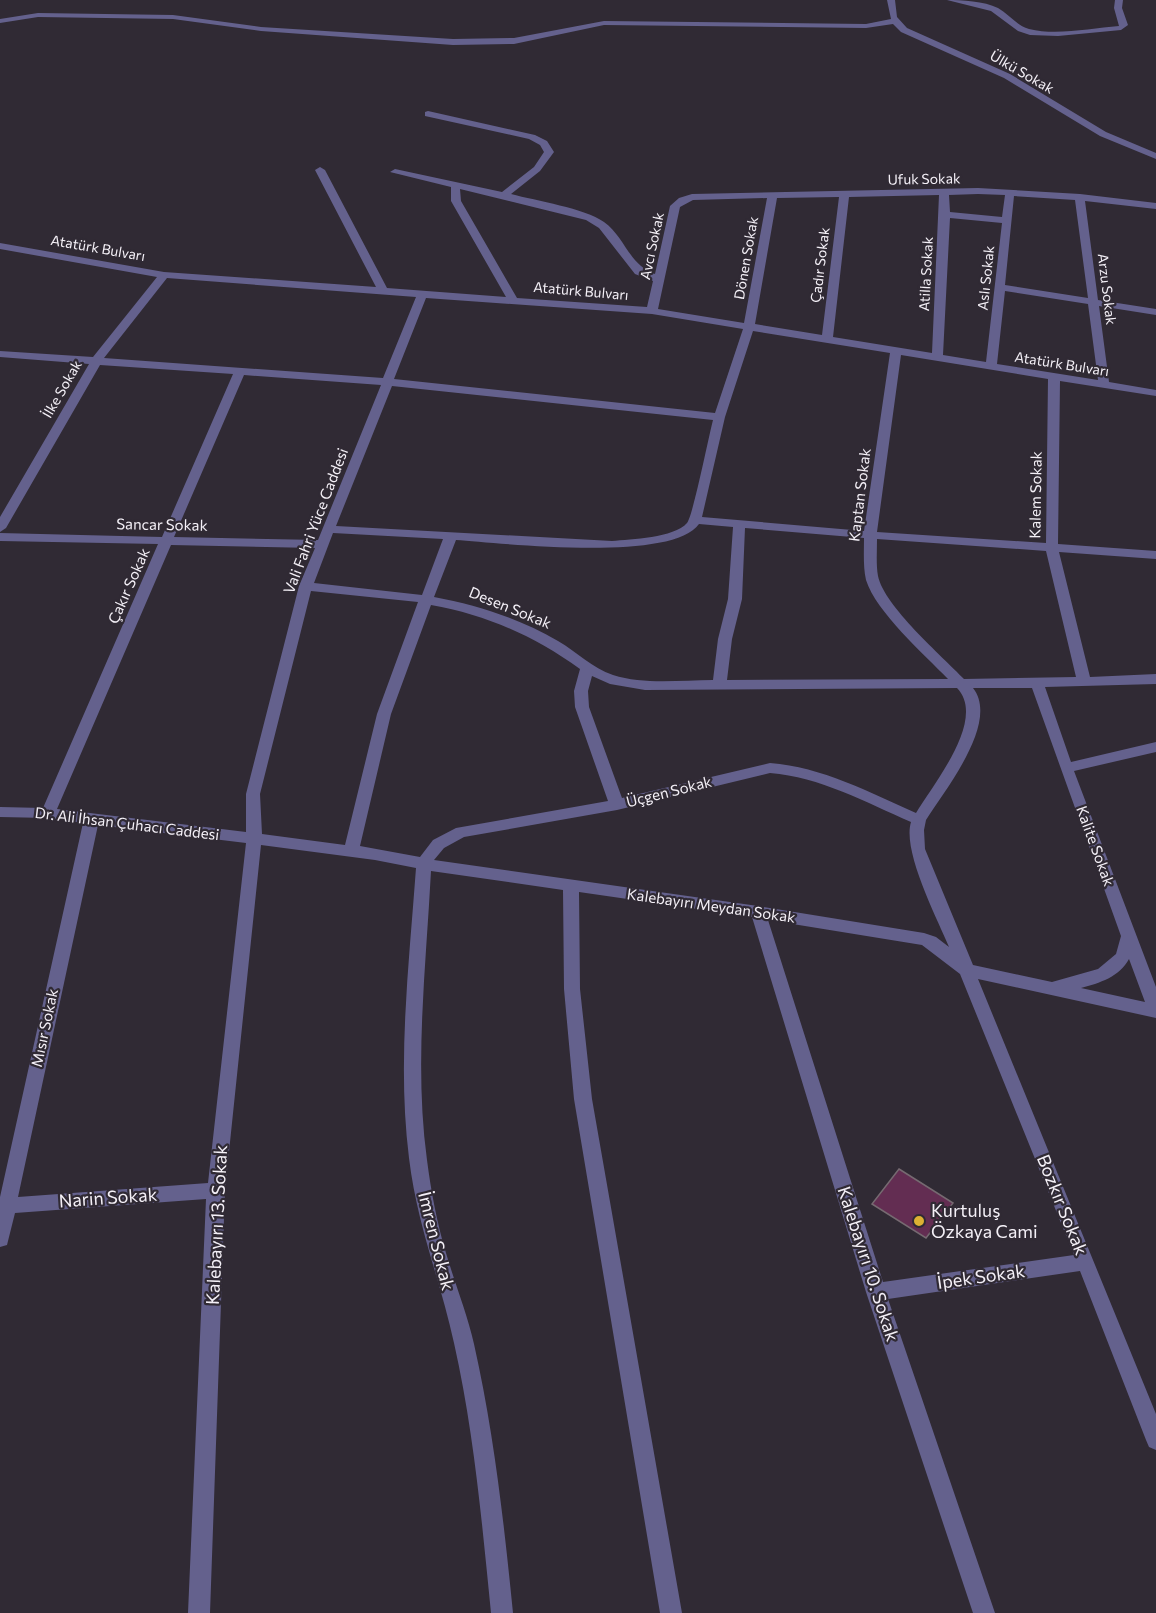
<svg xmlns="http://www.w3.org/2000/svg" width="1156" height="1613" font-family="Commissioner,sans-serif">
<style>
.building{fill:#632d52;stroke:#766a71;stroke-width:1.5}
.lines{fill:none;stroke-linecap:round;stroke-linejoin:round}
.minor{fill:#64618d;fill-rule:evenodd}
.poi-dot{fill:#ddb133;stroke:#302a34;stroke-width:2}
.labels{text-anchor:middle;stroke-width:4.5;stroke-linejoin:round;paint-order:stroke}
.far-street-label{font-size:14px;fill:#f4f0f7;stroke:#302a34}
.street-label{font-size:15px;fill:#f4f0f7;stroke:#302a34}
.near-street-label{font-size:18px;fill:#f4f0f7;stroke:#302a34}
.near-poi-label{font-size:18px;fill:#f4f0f7;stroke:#302a34;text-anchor:start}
</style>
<rect width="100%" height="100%" fill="#302a34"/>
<!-- building -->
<path class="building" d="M 899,1169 L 953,1203 L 926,1238 L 872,1204 Z"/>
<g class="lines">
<!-- minor -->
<g class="minor">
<path d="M 887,0 L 895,0 L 897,17 L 907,28 L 1010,74 L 1106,132 L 1156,153 L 1156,159 L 1100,136 L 1004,78 L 901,32 L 893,24 L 866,28 L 604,25 L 514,44 L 453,45 L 261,31 L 173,19 L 38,17 L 0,23 L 0,19 L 38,13 L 173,15 L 261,27 L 453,39 L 514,38 L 604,21 L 866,24 L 891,19 Z"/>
<path d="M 947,0 C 962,0 984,1 998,8 C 1009,14 1017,26 1029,29 C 1057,36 1091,28 1119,26 L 1114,8 L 1115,0 L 1123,0 L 1122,8 L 1128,25 L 1121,30 L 1058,36 L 1030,35 L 1018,31 L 991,11 Z"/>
<path d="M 428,111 L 535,135 L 547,141 L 554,152 L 540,171 L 511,194 C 537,201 584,208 604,222 C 625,237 629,265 655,274 L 670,206 L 679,198 L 692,194 L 978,188 L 1080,194 L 1156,203 L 1156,209 L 1085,201 L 1098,300 L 1156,309 L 1156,315 L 1099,306 L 1109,382 L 1156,390 L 1156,396 L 1060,381 L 1058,544 L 1156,551 L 1156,559 L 1059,552 L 1090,677 L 1156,674 L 1156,684 L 1045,687 L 1071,762 L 1156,742 L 1156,752 L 1074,771 L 1156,987 L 1156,1018 L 978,979 L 1156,1414 L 1156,1450 L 1149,1447 L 1146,1440 L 1080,1271 L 888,1299 L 995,1613 L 973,1613 L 866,1292 L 752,917 L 579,892 L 580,989 L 592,1099 L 682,1613 L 660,1613 L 574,1099 L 564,989 L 563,890 L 431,871 C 426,967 414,1064 427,1160 C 431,1191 437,1223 446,1253 C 455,1284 467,1313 474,1344 C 494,1433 504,1523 513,1613 L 491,1613 C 482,1523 474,1432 454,1343 C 440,1279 417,1225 409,1158 C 397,1062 409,965 416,868 L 375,860 L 261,845 L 225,1190 L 210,1613 L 188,1613 L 206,1199 L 15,1213 L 7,1245 L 0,1247 L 0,1197 L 83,823 L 48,818 L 0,817 L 0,807 L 43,808 L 158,544 L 0,541 L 0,533 L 162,537 L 233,374 L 100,365 L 6,528 L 0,532 L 0,517 L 89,364 L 0,357 L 0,351 L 93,357 L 157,277 L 0,249 L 0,243 L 164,272 L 376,287 L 315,170 L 320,167 L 325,170 L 387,288 L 506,297 L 451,201 L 451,187 L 390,172 L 395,169 L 502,192 L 534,167 L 544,152 L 540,145 L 529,139 L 425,116 L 425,112 ZM 460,189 L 586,220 L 599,228 L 635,274 L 653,281 L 647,307 L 517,298 L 461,201 ZM 978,194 L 1005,195 L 1002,217 L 950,212 L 949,195 ZM 939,195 L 932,353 L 833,337 L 849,197 ZM 1014,196 L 1075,200 L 1088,298 L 1005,285 ZM 839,197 L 822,335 L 755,324 L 777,198 ZM 767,198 L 744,323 L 658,309 L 680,207 L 693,200 ZM 950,218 L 1002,223 L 986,362 L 943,355 ZM 167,278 L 416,297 L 383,378 L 104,358 ZM 1005,291 L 1088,304 L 1098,380 L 997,364 ZM 426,298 L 652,314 L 743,329 L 715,413 L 394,379 ZM 753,331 L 890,353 L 864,531 L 702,517 L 725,417 ZM 901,355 L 1048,379 L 1046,543 L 877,532 ZM 244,375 L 381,385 L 318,540 L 174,537 ZM 392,386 L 713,420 C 709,435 693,516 687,523 C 674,538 631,539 612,541 L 336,526 ZM 699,524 L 733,527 L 728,599 L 718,639 L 713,680 C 681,680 644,685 613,675 C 592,668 577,652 558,641 C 520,619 478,605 434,597 L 456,540 C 502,543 672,563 699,524 ZM 745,528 L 864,538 C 864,551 863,567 866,580 C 876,612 924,654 948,679 L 727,680 L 732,639 L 742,599 ZM 333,533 L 443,539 L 422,595 L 314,583 ZM 877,539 L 1046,551 L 1076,677 L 964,679 C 942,656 884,606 878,576 C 876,565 877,551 877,539 ZM 171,545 L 315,548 L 299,586 L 246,794 L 246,832 L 57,809 ZM 311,591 L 418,602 L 377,714 L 345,845 L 262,834 L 260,794 ZM 431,605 C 487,615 534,636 580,669 L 574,691 L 575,707 L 608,801 L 456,828 L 433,840 L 420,857 L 360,846 L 391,714 ZM 592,676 L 610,684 L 645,690 L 957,688 C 987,719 934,783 916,813 C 869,792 822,767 770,763 L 622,798 L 589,707 L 588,691 ZM 973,688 L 1032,688 L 1121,936 L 1116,954 L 1098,969 L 1052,982 L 973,965 L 925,849 L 924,830 L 926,820 C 945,790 1000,722 973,688 ZM 770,773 C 820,777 865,802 911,822 C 902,851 937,918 949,947 L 936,937 L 924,933 L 758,906 L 434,860 L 444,848 L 464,837 L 617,810 ZM 98,825 L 246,843 L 208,1183 L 18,1197 ZM 768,920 L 922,945 L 960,974 L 1074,1255 L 883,1282 ZM 1129,959 L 1145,1002 L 1081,988 C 1100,983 1119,977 1129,959 Z"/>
</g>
</g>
<!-- markers -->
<circle class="poi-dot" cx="919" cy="1221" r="6"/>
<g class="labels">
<!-- far-street labels -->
<g class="far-street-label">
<text transform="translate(1022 72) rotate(30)" y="5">Ülkü Sokak</text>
<text transform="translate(924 179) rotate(-1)" y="5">Ufuk Sokak</text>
<text transform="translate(652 246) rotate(-78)" y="5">Avcı Sokak</text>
<text transform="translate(98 248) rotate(10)" y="5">Atatürk Bulvarı</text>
<text transform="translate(746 258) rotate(-80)" y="5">Dönen Sokak</text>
<text transform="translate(820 265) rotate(-83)" y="5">Çadır Sokak</text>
<text transform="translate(926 274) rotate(-87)" y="5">Atilla Sokak</text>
<text transform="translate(986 278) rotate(-84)" y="5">Aslı Sokak</text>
<text transform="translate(1107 289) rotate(83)" y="5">Arzu Sokak</text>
<text transform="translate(581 291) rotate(5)" y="5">Atatürk Bulvarı</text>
<text transform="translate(1062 364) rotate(9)" y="5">Atatürk Bulvarı</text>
<text transform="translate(62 389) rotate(-60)" y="5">İlke Sokak</text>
</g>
<!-- street labels -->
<g class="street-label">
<text transform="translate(860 495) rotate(-83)" y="5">Kaptan Sokak</text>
<text transform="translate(1036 495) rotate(-89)" y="5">Kalem Sokak</text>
<text transform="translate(316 521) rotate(-69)" y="5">Vali Fahri Yüce Caddesi</text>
<text transform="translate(162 525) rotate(1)" y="5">Sancar Sokak</text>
<text transform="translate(129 586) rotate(-66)" y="5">Çakır Sokak</text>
<text transform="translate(510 608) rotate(22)" y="5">Desen Sokak</text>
<text transform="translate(669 792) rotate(-14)" y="5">Üçgen Sokak</text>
<text transform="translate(127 824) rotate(7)" y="5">Dr. Ali İhsan Çuhacı Caddesi</text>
<text transform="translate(1095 846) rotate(70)" y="5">Kalite Sokak</text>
<text transform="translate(711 906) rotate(8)" y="5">Kalebayırı Meydan Sokak</text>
<text transform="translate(45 1028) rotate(-78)" y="5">Mısır Sokak</text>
</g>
<!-- near-street labels -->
<g class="near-street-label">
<text transform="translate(108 1198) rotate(-4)" y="6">Narin Sokak</text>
<text transform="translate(1062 1205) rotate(68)" y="6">Bozkır Sokak</text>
<text transform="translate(217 1225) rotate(-87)" y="6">Kalebayırı 13. Sokak</text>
<text transform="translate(436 1241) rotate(76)" y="6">İmren Sokak</text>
<text transform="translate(868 1264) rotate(72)" y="6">Kalebayırı 10. Sokak</text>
<text transform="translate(981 1277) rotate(-8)" y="6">İpek Sokak</text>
</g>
<!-- near-poi labels -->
<g class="near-poi-label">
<text x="931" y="1217">Kurtuluş<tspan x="931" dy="21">Özkaya Cami</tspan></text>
</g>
</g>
</svg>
